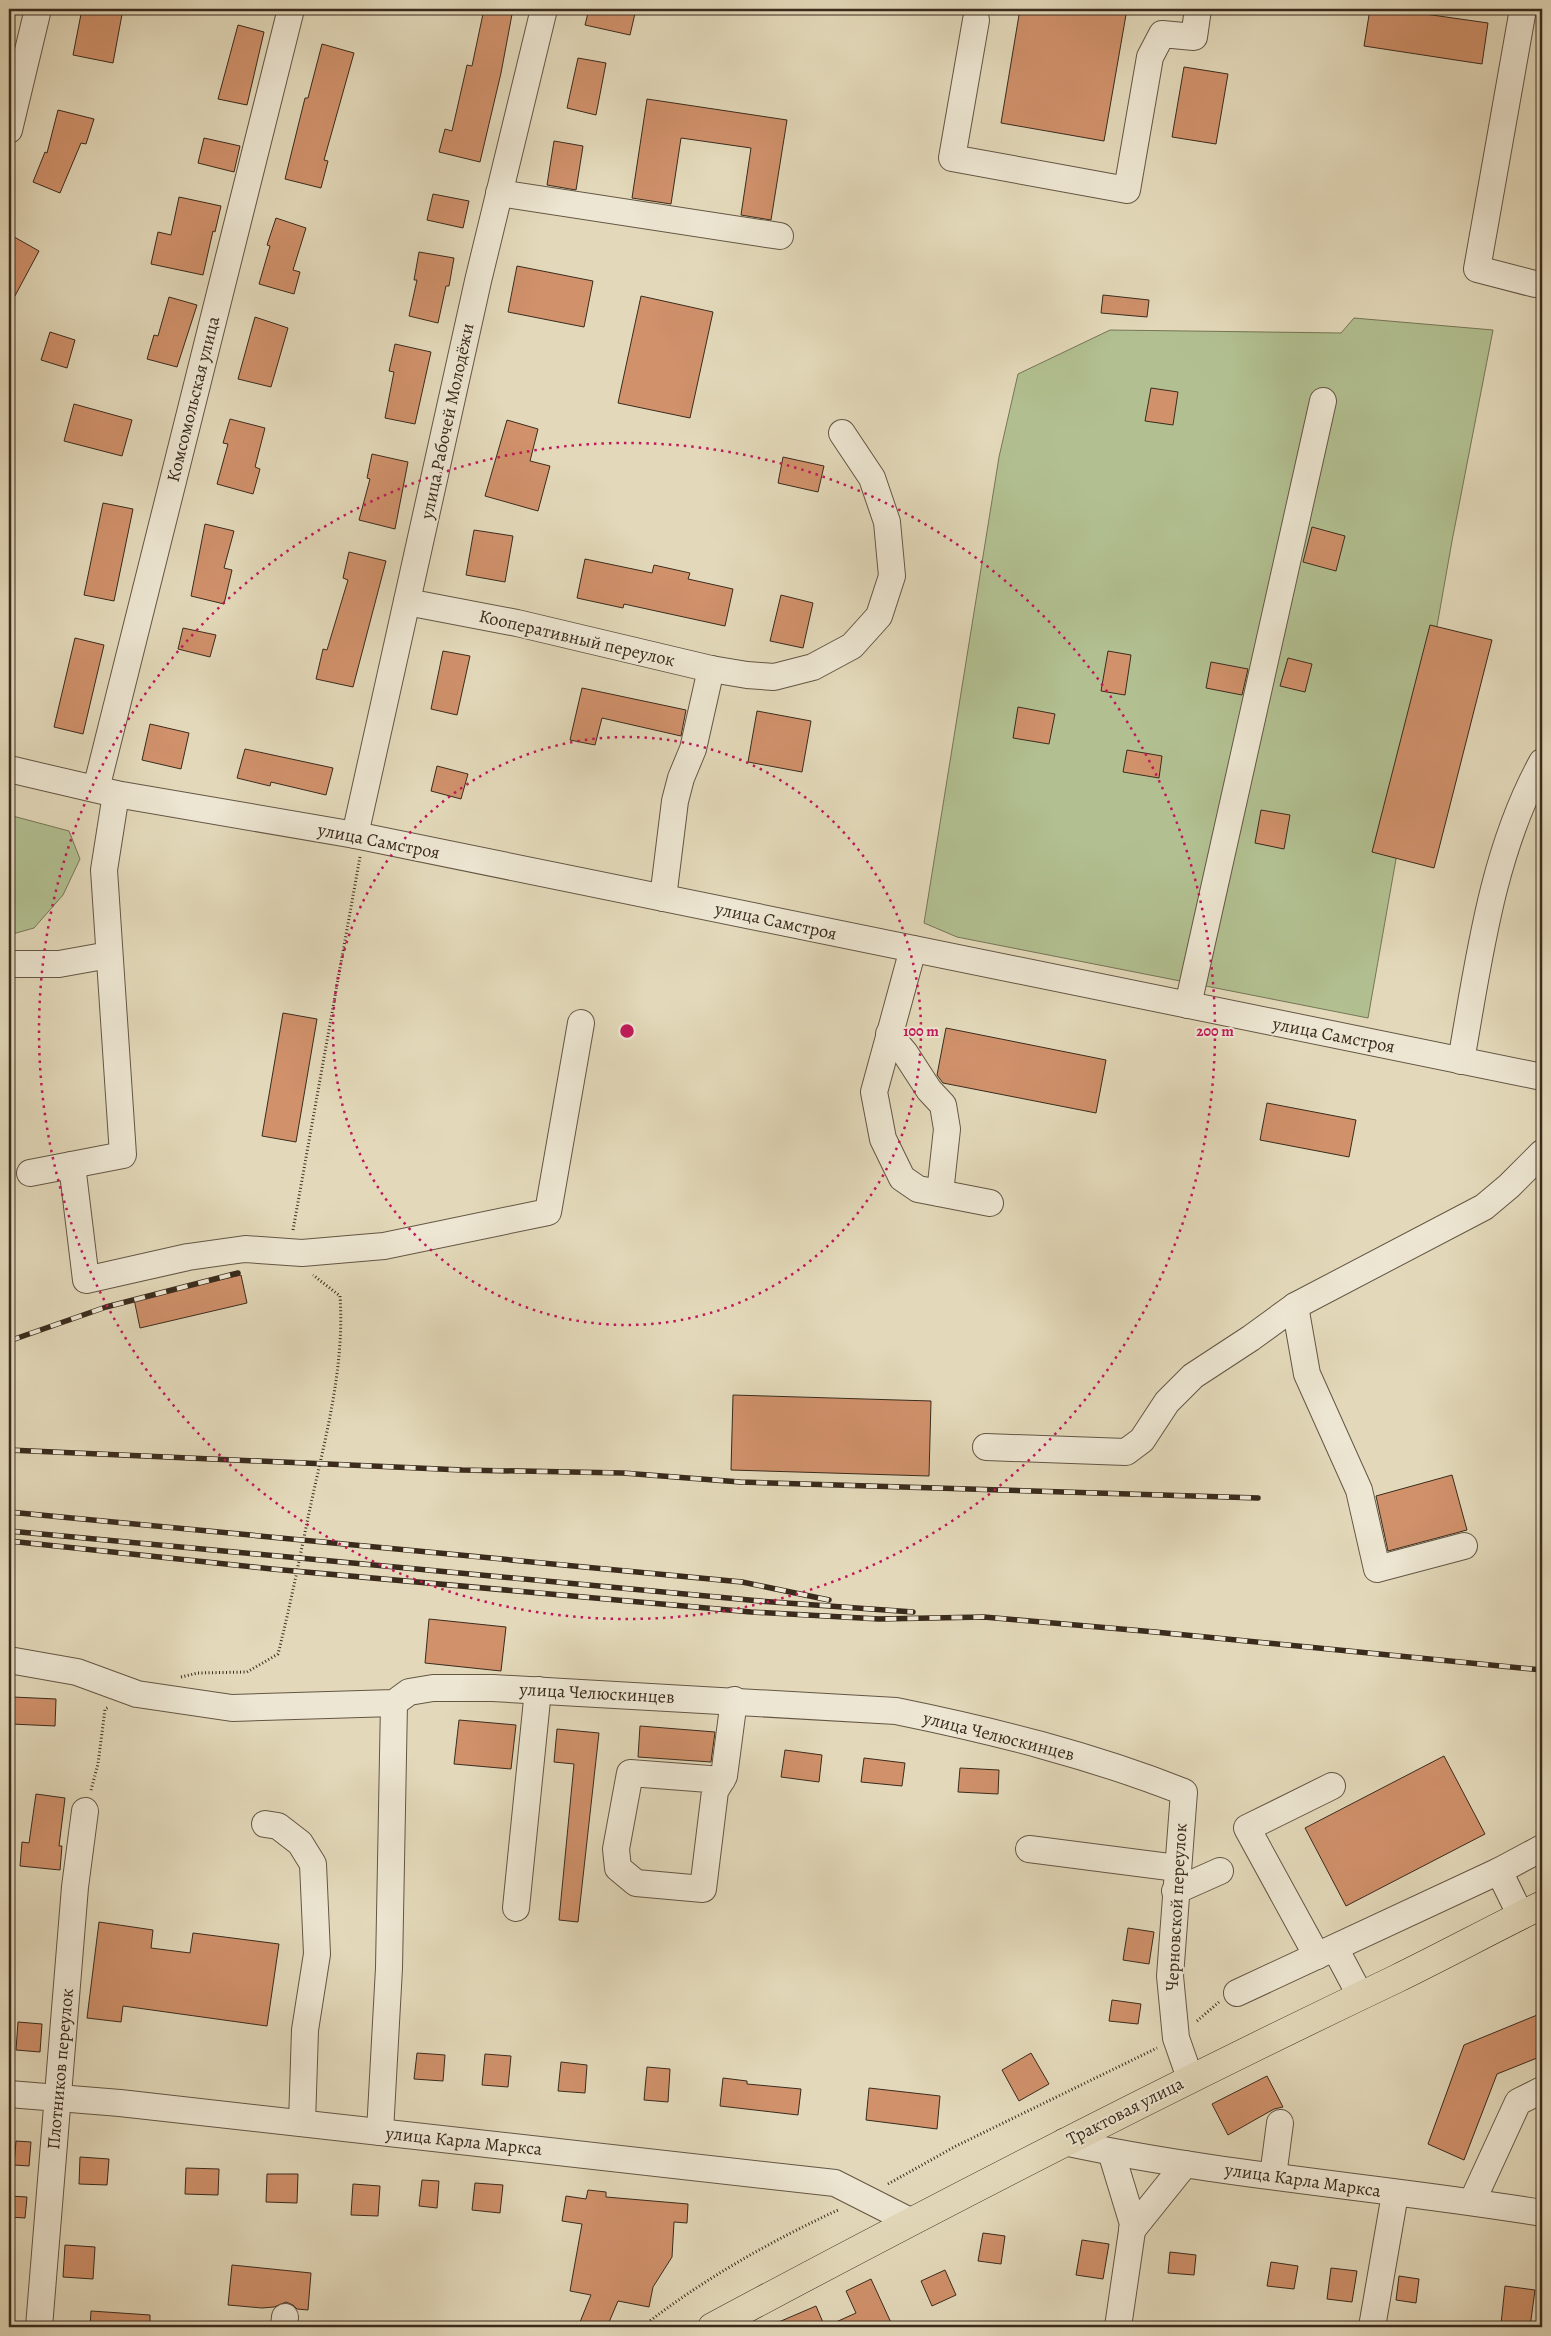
<svg xmlns="http://www.w3.org/2000/svg" width="1551" height="2336" font-family="Alegreya,serif">
<style>
.green{fill:#b2c091;stroke:#767657}
.building{fill:#d0916b;stroke:#3a2b1d}
.lines{fill:none;stroke-linecap:round;stroke-linejoin:round}
.minor-casing{stroke:#645644;stroke-width:28}
.major-casing{stroke:#3a2b1d;stroke-width:29}
.path{stroke:#3a2b1d;stroke-width:3;stroke-dasharray:1 2.5;stroke-linecap:butt}
.minor{stroke:#ede6d2;stroke-width:26}
.major{stroke:#e3d9ba;stroke-width:28}
.rail-casing{stroke:#3a2b1d;stroke-width:5.5}
.rail{stroke:#ede6d2;stroke-width:4;stroke-dasharray:11;stroke-linecap:butt}
.ring{fill:none;stroke:#c2185b;stroke-width:2.5;stroke-dasharray:2.5 5}
.labels{text-anchor:middle;stroke-width:4;stroke-linejoin:round;paint-order:stroke}
.street-label{font-size:18px;fill:#3a2b1d;stroke:#ede6d2}
.centre{fill:#c2185b;stroke:#ede6d2;stroke-width:2.5}
.ring-label{font-size:15px;text-anchor:middle;font-weight:bold;fill:#c2185b;stroke:#ede6d2;stroke-width:4;stroke-linejoin:round;paint-order:stroke}
</style>
<rect width="100%" height="100%" fill="#e3d9ba"/>
<filter id="stains"><feTurbulence type="fractalNoise" baseFrequency=".004" numOctaves="4"/><feColorMatrix values="0 0 0 0 .2 0 0 0 0 .09 0 0 0 0 .02 0 0 0 .5 -.17"/></filter>
<radialGradient id="worn" r=".72"><stop offset=".6" stop-color="#630" stop-opacity="0"/><stop offset="1" stop-color="#630" stop-opacity=".3"/></radialGradient>
<!-- green -->
<g class="green">
<path d="M 1354,318 L 1493,330 L 1452,541 L 1368,1018 L 957,937 L 924,923 L 999,457 L 1018,374 L 1110,330 L 1341,333 Z"/>
<path d="M 9,815 L 69,831 L 80,859 L 63,895 L 34,928 L 9,935 Z"/>
</g>
<!-- building -->
<g class="building">
<path d="M 82,9 L 123,9 L 113,63 L 73,55 Z"/>
<path d="M 484,9 L 513,9 L 501,73 L 480,162 L 439,152 L 445,129 L 452,131 L 467,65 L 472,66 Z"/>
<path d="M 589,9 L 636,9 L 630,35 L 585,25 Z"/>
<path d="M 1020,9 L 1127,9 L 1104,141 L 1001,123 Z"/>
<path d="M 1370,9 L 1390,9 L 1488,23 L 1482,64 L 1364,46 Z"/>
<path d="M 238,25 L 264,32 L 247,105 L 218,99 Z"/>
<path d="M 322,44 L 354,53 L 324,160 L 328,161 L 321,188 L 285,179 L 305,98 L 308,98 Z"/>
<path d="M 578,58 L 606,63 L 596,115 L 567,108 Z"/>
<path d="M 1184,67 L 1228,74 L 1216,144 L 1172,137 Z"/>
<path d="M 647,99 L 787,120 L 771,220 L 741,215 L 751,148 L 681,138 L 671,204 L 632,198 Z"/>
<path d="M 58,110 L 94,119 L 86,144 L 81,143 L 60,193 L 33,182 L 45,152 L 47,153 Z"/>
<path d="M 204,138 L 240,146 L 234,172 L 198,163 Z"/>
<path d="M 554,141 L 583,146 L 576,190 L 547,185 Z"/>
<path d="M 433,194 L 469,201 L 463,228 L 427,220 Z"/>
<path d="M 179,197 L 221,206 L 215,232 L 213,231 L 203,275 L 151,264 L 158,232 L 171,235 Z"/>
<path d="M 276,218 L 306,228 L 293,270 L 300,272 L 294,294 L 259,284 L 270,246 L 267,245 Z"/>
<path d="M 9,234 L 39,251 L 9,307 Z"/>
<path d="M 419,252 L 454,258 L 449,286 L 446,286 L 438,323 L 409,316 L 417,280 L 414,280 Z"/>
<path d="M 517,266 L 593,281 L 584,327 L 508,312 Z"/>
<path d="M 1103,295 L 1149,300 L 1147,317 L 1101,313 Z"/>
<path d="M 641,296 L 713,312 L 690,418 L 618,403 Z"/>
<path d="M 169,297 L 197,305 L 177,367 L 147,359 L 154,335 L 158,336 Z"/>
<path d="M 255,317 L 288,328 L 271,387 L 238,379 Z"/>
<path d="M 50,332 L 75,340 L 67,368 L 41,360 Z"/>
<path d="M 395,344 L 431,352 L 415,424 L 385,418 L 394,372 L 389,371 Z"/>
<path d="M 1151,388 L 1178,392 L 1173,425 L 1145,421 Z"/>
<path d="M 74,404 L 132,420 L 122,456 L 64,441 Z"/>
<path d="M 230,419 L 265,428 L 255,467 L 260,469 L 253,494 L 217,484 L 228,444 L 223,443 Z"/>
<path d="M 507,420 L 538,429 L 530,461 L 550,466 L 538,511 L 485,496 Z"/>
<path d="M 372,454 L 408,462 L 395,529 L 359,520 L 370,479 L 367,478 Z"/>
<path d="M 783,457 L 824,466 L 818,492 L 778,483 Z"/>
<path d="M 103,503 L 133,509 L 114,601 L 84,595 Z"/>
<path d="M 205,524 L 234,531 L 224,568 L 232,570 L 224,604 L 191,596 Z"/>
<path d="M 1312,527 L 1345,536 L 1336,571 L 1303,562 Z"/>
<path d="M 474,530 L 513,536 L 505,582 L 466,575 Z"/>
<path d="M 349,552 L 386,561 L 353,687 L 316,679 L 323,649 L 327,650 L 348,580 L 343,578 Z"/>
<path d="M 585,559 L 652,573 L 654,565 L 690,573 L 688,579 L 733,589 L 725,626 L 624,604 L 623,608 L 577,598 Z"/>
<path d="M 781,595 L 813,603 L 803,648 L 770,641 Z"/>
<path d="M 1430,625 L 1492,640 L 1434,868 L 1372,852 Z"/>
<path d="M 183,628 L 216,635 L 210,657 L 178,649 Z"/>
<path d="M 75,638 L 104,645 L 83,734 L 54,727 Z"/>
<path d="M 443,651 L 470,656 L 457,715 L 431,709 Z"/>
<path d="M 1108,651 L 1131,655 L 1125,695 L 1101,691 Z"/>
<path d="M 1288,658 L 1312,664 L 1305,692 L 1280,686 Z"/>
<path d="M 1211,662 L 1248,669 L 1242,695 L 1206,688 Z"/>
<path d="M 582,688 L 686,710 L 681,736 L 602,718 L 595,745 L 570,740 Z"/>
<path d="M 1018,707 L 1055,714 L 1049,744 L 1013,738 Z"/>
<path d="M 757,711 L 811,721 L 802,772 L 748,762 Z"/>
<path d="M 150,724 L 189,733 L 181,769 L 142,760 Z"/>
<path d="M 245,749 L 333,768 L 326,795 L 271,782 L 270,786 L 237,778 Z"/>
<path d="M 1127,750 L 1162,756 L 1159,778 L 1123,772 Z"/>
<path d="M 437,766 L 468,774 L 461,799 L 431,791 Z"/>
<path d="M 1261,810 L 1290,815 L 1284,849 L 1255,843 Z"/>
<path d="M 283,1013 L 317,1019 L 296,1142 L 262,1136 Z"/>
<path d="M 946,1028 L 1106,1060 L 1096,1113 L 943,1083 L 937,1075 Z"/>
<path d="M 1267,1103 L 1356,1120 L 1349,1157 L 1260,1140 Z"/>
<path d="M 241,1275 L 247,1303 L 140,1328 L 134,1299 Z"/>
<path d="M 733,1395 L 931,1401 L 929,1476 L 731,1470 Z"/>
<path d="M 1452,1475 L 1467,1530 L 1388,1551 L 1376,1496 Z"/>
<path d="M 429,1619 L 506,1627 L 501,1671 L 425,1663 Z"/>
<path d="M 13,1697 L 56,1699 L 55,1726 L 11,1724 Z"/>
<path d="M 459,1720 L 516,1725 L 511,1769 L 454,1764 Z"/>
<path d="M 640,1726 L 715,1732 L 711,1762 L 638,1757 Z"/>
<path d="M 557,1729 L 599,1733 L 578,1922 L 559,1920 L 574,1764 L 554,1762 Z"/>
<path d="M 785,1750 L 822,1755 L 819,1782 L 781,1777 Z"/>
<path d="M 1444,1756 L 1485,1834 L 1346,1906 L 1305,1828 Z"/>
<path d="M 864,1758 L 905,1763 L 902,1786 L 861,1782 Z"/>
<path d="M 960,1768 L 999,1770 L 998,1794 L 958,1792 Z"/>
<path d="M 36,1794 L 65,1798 L 59,1846 L 62,1846 L 60,1870 L 20,1866 L 22,1842 L 29,1843 Z"/>
<path d="M 99,1922 L 153,1930 L 151,1948 L 190,1953 L 193,1933 L 279,1944 L 267,2026 L 123,2006 L 121,2022 L 87,2018 Z"/>
<path d="M 1128,1928 L 1154,1932 L 1149,1964 L 1123,1960 Z"/>
<path d="M 1112,2000 L 1141,2004 L 1138,2024 L 1109,2021 Z"/>
<path d="M 1542,2013 L 1542,2056 L 1497,2074 L 1464,2160 L 1428,2144 L 1464,2045 Z"/>
<path d="M 18,2022 L 42,2024 L 40,2052 L 16,2050 Z"/>
<path d="M 417,2053 L 445,2055 L 443,2081 L 414,2079 Z"/>
<path d="M 1031,2053 L 1049,2084 L 1019,2101 L 1002,2070 Z"/>
<path d="M 485,2054 L 511,2056 L 508,2087 L 482,2085 Z"/>
<path d="M 561,2062 L 587,2065 L 585,2093 L 558,2091 Z"/>
<path d="M 647,2067 L 670,2069 L 668,2102 L 644,2100 Z"/>
<path d="M 1267,2076 L 1283,2107 L 1274,2109 L 1228,2135 L 1212,2104 Z"/>
<path d="M 723,2078 L 747,2081 L 747,2084 L 801,2089 L 798,2115 L 720,2106 Z"/>
<path d="M 869,2088 L 940,2096 L 937,2129 L 866,2120 Z"/>
<path d="M 16,2141 L 31,2142 L 29,2166 L 14,2165 Z"/>
<path d="M 80,2157 L 109,2159 L 107,2185 L 79,2184 Z"/>
<path d="M 186,2168 L 219,2169 L 218,2195 L 185,2194 Z"/>
<path d="M 267,2174 L 298,2174 L 297,2203 L 266,2202 Z"/>
<path d="M 422,2180 L 439,2181 L 437,2208 L 419,2206 Z"/>
<path d="M 475,2183 L 503,2185 L 500,2213 L 472,2210 Z"/>
<path d="M 353,2184 L 380,2186 L 378,2216 L 351,2215 Z"/>
<path d="M 588,2190 L 606,2192 L 606,2197 L 688,2204 L 687,2223 L 674,2222 L 672,2257 L 653,2287 L 649,2307 L 618,2301 L 607,2327 L 578,2327 L 591,2295 L 570,2291 L 582,2224 L 562,2221 L 566,2196 L 586,2199 Z"/>
<path d="M 9,2196 L 27,2197 L 25,2218 L 9,2217 Z"/>
<path d="M 983,2233 L 1005,2236 L 1001,2264 L 978,2261 Z"/>
<path d="M 1082,2240 L 1109,2244 L 1103,2279 L 1076,2275 Z"/>
<path d="M 65,2245 L 95,2247 L 93,2279 L 63,2277 Z"/>
<path d="M 1170,2252 L 1196,2255 L 1194,2275 L 1168,2273 Z"/>
<path d="M 1271,2262 L 1298,2266 L 1294,2289 L 1267,2286 Z"/>
<path d="M 232,2265 L 311,2273 L 308,2310 L 297,2309 L 293,2305 L 286,2302 L 274,2307 L 262,2308 L 228,2305 Z"/>
<path d="M 1331,2268 L 1357,2271 L 1352,2302 L 1327,2299 Z"/>
<path d="M 945,2270 L 956,2295 L 932,2306 L 921,2281 Z"/>
<path d="M 1399,2276 L 1419,2279 L 1416,2303 L 1396,2300 Z"/>
<path d="M 871,2279 L 893,2327 L 825,2327 L 856,2313 L 846,2291 Z"/>
<path d="M 1505,2286 L 1535,2290 L 1530,2327 L 1501,2324 Z"/>
<path d="M 816,2306 L 825,2327 L 767,2327 Z"/>
<path d="M 91,2311 L 150,2315 L 150,2327 L 90,2327 Z"/>
</g>
<g class="lines">
<!-- minor casing -->
<g class="minor-casing">
<g id="minor">
<path d="M 1523,9 L 1477,269 L 1535,284"/>
<path d="M 976,20 L 952,158 L 1127,190 L 1150,57 L 1162,34 L 1194,37 L 1198,9"/>
<path d="M 9,130 L 38,9"/>
<path d="M 499,193 L 780,236"/>
<path d="M 407,602 L 517,623 L 711,669 L 747,675 L 774,677 L 813,667 L 852,646 L 879,616 L 892,576 L 887,522 L 872,478 L 842,433"/>
<path d="M 9,769 L 116,794 L 355,835 L 1542,1077"/>
<path d="M 96,789 L 291,9"/>
<path d="M 355,835 L 478,281 L 544,9"/>
<path d="M 663,898 L 675,801 L 681,778 L 693,749 L 711,669"/>
<path d="M 913,949 L 874,1092 L 883,1139 L 902,1178 L 918,1189 L 990,1203"/>
<path d="M 9,964 L 59,964 L 109,955"/>
<path d="M 1188,1005 L 1323,401"/>
<path d="M 889,1034 L 905,1053 L 929,1090 L 943,1105 L 947,1129 L 940,1193"/>
<path d="M 1461,1061 C 1479,959 1492,853 1542,762"/>
<path d="M 72,1165 L 86,1280 L 188,1257 L 245,1249 L 302,1253 L 384,1246 L 548,1212 L 581,1023"/>
<path d="M 30,1173 L 123,1155 L 104,870 L 116,794"/>
<path d="M 1295,1306 L 1307,1374 L 1359,1490 L 1377,1569 L 1464,1546"/>
<path d="M 986,1447 L 1126,1452 L 1142,1440 L 1167,1402 L 1193,1376 L 1251,1338 L 1295,1306 L 1484,1207 L 1509,1186 L 1542,1153"/>
<path d="M 9,1660 L 77,1672 L 137,1694 L 232,1708 L 394,1703 L 409,1692 L 433,1688 L 493,1688 L 896,1711 C 994,1731 1090,1755 1184,1792 L 1170,1976 L 1176,2038 L 1190,2078"/>
<path d="M 722,1780 L 630,1773 L 616,1849 L 618,1868 L 636,1883 L 703,1889 L 715,1791 L 724,1776 L 734,1700"/>
<path d="M 265,1824 L 278,1826 L 300,1843 L 313,1864 L 317,1954 L 305,2030 L 302,2123"/>
<path d="M 1029,1849 L 1177,1868"/>
<path d="M 1499,1871 L 1521,1916"/>
<path d="M 1175,1891 L 1220,1871"/>
<path d="M 516,1908 L 538,1690"/>
<path d="M 1335,1948 L 1360,1995"/>
<path d="M 1317,1956 L 1247,1828 L 1332,1786"/>
<path d="M 1237,1993 L 1499,1871 L 1542,1848"/>
<path d="M 9,2094 L 120,2103 L 835,2183 L 910,2221"/>
<path d="M 380,2132 L 389,1968 L 394,1703"/>
<path d="M 1064,2142 C 1222,2176 1383,2187 1542,2213"/>
<path d="M 1111,2152 L 1133,2224 L 1118,2327"/>
<path d="M 1273,2176 L 1280,2123"/>
<path d="M 1472,2202 L 1518,2102 L 1542,2090"/>
<path d="M 1132,2230 L 1185,2164"/>
<path d="M 39,2327 L 75,1887 L 85,1811"/>
<path d="M 284,2327 L 285,2317"/>
<path d="M 1372,2327 L 1395,2194"/>
</g>
</g>
<!-- major casing -->
<g class="major-casing">
<path id="major" d="M 712,2327 C 938,2206 1165,2089 1396,1979 C 1445,1955 1493,1929 1542,1905"/>
</g>
<!-- path -->
<g class="path">
<path d="M 293,1230 L 360,857"/>
<path d="M 181,1677 L 198,1673 L 247,1672 L 278,1654 C 290,1607 299,1561 309,1513 C 324,1442 345,1370 340,1296 L 313,1275"/>
<path d="M 91,1790 L 98,1764 L 105,1709 L 109,1707"/>
<path d="M 1197,2021 L 1219,2002"/>
<path d="M 888,2184 L 956,2146 L 1157,2048"/>
<path d="M 642,2327 C 702,2280 769,2242 838,2210"/>
</g>
<!-- minor -->
<use href="#minor" class="minor"/>
<!-- major -->
<use href="#major" class="major"/>
<!-- rail casing -->
<g class="rail-casing">
<g id="rail">
<path d="M 9,1341 L 106,1307 L 238,1273"/>
<path d="M 9,1450 L 462,1470 L 623,1473 L 740,1482 L 1258,1498"/>
<path d="M 9,1512 L 742,1582 L 829,1600"/>
<path d="M 9,1531 L 760,1601 L 913,1612"/>
<path d="M 9,1541 L 272,1569 L 751,1612 L 879,1619 L 984,1617 L 1155,1632 L 1542,1670"/>
</g>
</g>
<!-- rail -->
<use href="#rail" class="rail"/>
</g>
<!-- distance rings -->
<g class="ring">
<circle cx="627" cy="1031" r="294"/>
<circle cx="627" cy="1031" r="588"/>
</g>
<g class="labels">
<!-- street labels -->
<g class="street-label">
<text transform="translate(193 399) rotate(-76)" y="6">Комсомольская улица</text>
<text transform="translate(447 421) rotate(-78)" y="6">улица Рабочей Молодёжи</text>
<text transform="translate(577 638) rotate(13)" y="6">Кооперативный переулок</text>
<text transform="translate(379 841) rotate(11)" y="6">улица Самстроя</text>
<text transform="translate(776 921) rotate(12)" y="6">улица Самстроя</text>
<text transform="translate(1334 1035) rotate(11)" y="6">улица Самстроя</text>
<text transform="translate(597 1693) rotate(3)" y="6">улица Челюскинцев</text>
<text transform="translate(999 1736) rotate(14)" y="6">улица Челюскинцев</text>
<text transform="translate(1176 1907) rotate(-87)" y="6">Черновской переулок</text>
<text transform="translate(60 2069) rotate(-85)" y="6">Плотников переулок</text>
<text transform="translate(1125 2111) rotate(-27)" y="6">Трактовая улица</text>
<text transform="translate(464 2141) rotate(6)" y="6">улица Карла Маркса</text>
<text transform="translate(1303 2180) rotate(8)" y="6">улица Карла Маркса</text>
</g>
</g>
<circle cx="627" cy="1031" r="8" class="centre"/>
<g class="ring-label">
<text x="921" y="1036">100 m</text>
<text x="1215" y="1036">200 m</text>
</g>
<!-- margin -->
<rect width="1551" height="2336" fill="none" stroke="#e3d9ba" stroke-width="30"/>
<rect x="10" y="10" width="1531" height="2316" fill="none" stroke="#3a2b1d" stroke-width="2.5"/>
<rect x="15" y="15" width="1521" height="2306" fill="none" stroke="#3a2b1d"/>
<rect width="100%" height="100%" filter="url(#stains)"/>
<rect width="100%" height="100%" fill="url(#worn)"/>
</svg>
